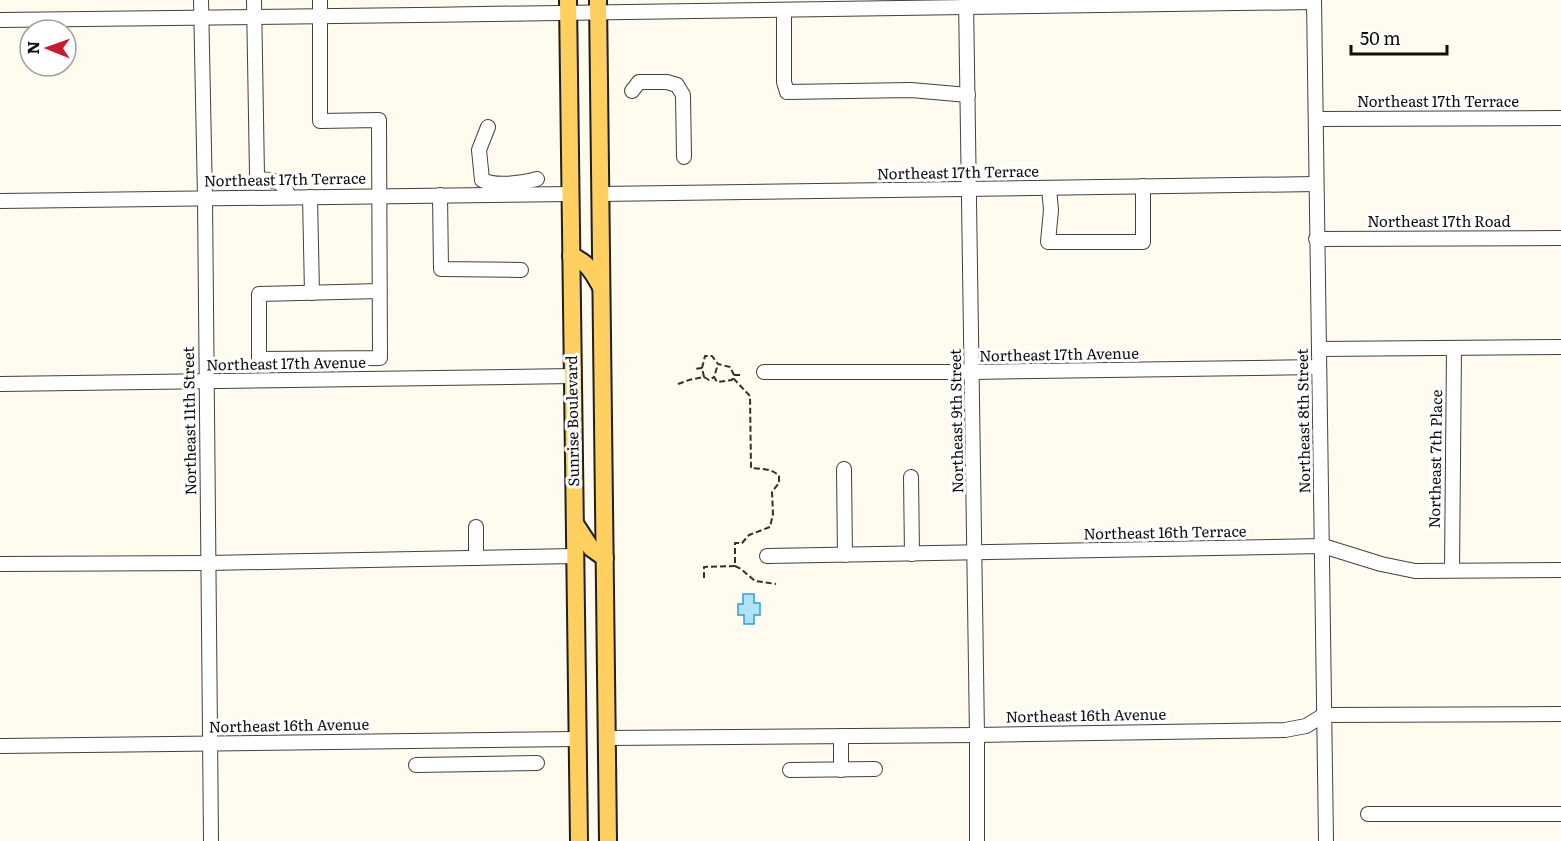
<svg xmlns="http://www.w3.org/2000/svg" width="1561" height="841" font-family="Literata,serif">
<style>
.water{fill:#b0e2fa;stroke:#329dd6;stroke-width:1.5}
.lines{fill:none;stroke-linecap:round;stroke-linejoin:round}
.minor-casing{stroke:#414141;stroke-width:16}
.major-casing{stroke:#1f1f1f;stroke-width:20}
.path{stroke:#303030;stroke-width:2;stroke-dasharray:6 3;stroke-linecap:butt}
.minor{stroke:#fff;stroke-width:14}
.major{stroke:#ffd05f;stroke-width:16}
.labels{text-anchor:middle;stroke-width:6;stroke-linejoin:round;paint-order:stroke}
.street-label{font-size:15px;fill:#0e0e0e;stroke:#fff}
</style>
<rect width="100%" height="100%" fill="#fffbef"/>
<!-- water -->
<path class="water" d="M 743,594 L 754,594 L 754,603 L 760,603 L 760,615 L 754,615 L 754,624 L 744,624 L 744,615 L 738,615 L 738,604 L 743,604 Z"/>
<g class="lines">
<!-- minor casing -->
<g class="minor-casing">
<g id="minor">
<path d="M 201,0 L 205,198 L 211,841"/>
<path d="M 254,0 L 257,175 L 260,179 C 275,180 284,181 289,197"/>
<path d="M 320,0 L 320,121 L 379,120 L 380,358 L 259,359 L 259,294 L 380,291"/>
<path d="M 966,0 L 977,735 L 977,841"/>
<path d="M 1314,0 L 1326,841"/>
<path d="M 784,10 L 784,82 L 787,92 L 911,90 L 968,95"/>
<path d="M 0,20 C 438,14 876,11 1314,2"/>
<path d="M 632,91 L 639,82 L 667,82 L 677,85 L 683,95 L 684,157"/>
<path d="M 1316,119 L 1561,118"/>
<path d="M 488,127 L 479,150 L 482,180 C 496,187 521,183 537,179"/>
<path d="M 1049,188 L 1051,210 L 1048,242 L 1143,242 L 1143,186"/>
<path d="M 600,194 L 1316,184"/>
<path d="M 440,195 L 441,269 L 521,270"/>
<path d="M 310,197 L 312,293"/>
<path d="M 0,201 L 570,194"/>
<path d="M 1316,239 L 1561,238"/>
<path d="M 1319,349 L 1561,347"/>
<path d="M 764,372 L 972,372 L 1319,367"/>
<path d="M 0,384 L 573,376"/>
<path d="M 844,469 L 845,555"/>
<path d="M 911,477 L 912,554"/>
<path d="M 476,527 L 476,558"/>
<path d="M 767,556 L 1323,546 L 1381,564 L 1415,571 L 1561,570"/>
<path d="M 0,564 L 208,563 L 576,556"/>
<path d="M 1452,570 L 1454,349"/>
<path d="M 841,736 L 841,770"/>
<path d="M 607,738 L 977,735 L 1285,730 L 1306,726 L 1324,715 L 1561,714"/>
<path d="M 0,746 L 578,739"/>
<path d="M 416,765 L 537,763"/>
<path d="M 790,770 L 875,769"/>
<path d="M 1368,814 L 1561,814"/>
</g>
</g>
<!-- major casing -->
<g class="major-casing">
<g id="major">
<path d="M 568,0 L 579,841"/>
<path d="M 598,0 L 608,841"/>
<path d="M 571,256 C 587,261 593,273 601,287"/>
<path d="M 576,525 L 591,548 L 605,558"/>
</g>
</g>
<!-- path -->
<g class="path">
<path d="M 702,368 L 705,356 L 712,356 L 718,364 L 730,367 L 734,375 L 732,380 L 717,382 L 714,377 L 718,364"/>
<path d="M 734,375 L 742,375"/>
<path d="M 704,377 L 709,380 L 714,377"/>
<path d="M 678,384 L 689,380 L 704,377 L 702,368 L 695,369"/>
<path d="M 735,566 L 741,569 L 755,581 L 776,584"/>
<path d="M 704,578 L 704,567 L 735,566 L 735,543 L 742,543 L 749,535 L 770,527 L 773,514 L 772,492 L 779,483 L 779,476 C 772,468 761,469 751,468 L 750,396 L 733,378"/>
</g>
<!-- minor -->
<use href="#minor" class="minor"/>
<!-- major -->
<use href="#major" class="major"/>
</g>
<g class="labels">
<!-- street labels -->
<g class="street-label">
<text x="1438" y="107">Northeast 17th Terrace</text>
<text transform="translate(958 173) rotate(-1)" y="5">Northeast 17th Terrace</text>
<text transform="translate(285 180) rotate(-1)" y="5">Northeast 17th Terrace</text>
<text x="1439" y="227">Northeast 17th Road</text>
<text transform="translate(1059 355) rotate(-1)" y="5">Northeast 17th Avenue</text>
<text transform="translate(286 364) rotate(-1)" y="5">Northeast 17th Avenue</text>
<text transform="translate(190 421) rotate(-91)" y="5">Northeast 11th Street</text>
<text transform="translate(573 421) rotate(-91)" y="5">Sunrise Boulevard</text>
<text transform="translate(957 421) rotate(-91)" y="5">Northeast 9th Street</text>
<text transform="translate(1304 421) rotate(-91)" y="5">Northeast 8th Street</text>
<text transform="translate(1436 459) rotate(-89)" y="5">Northeast 7th Place</text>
<text transform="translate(1165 533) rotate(-1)" y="5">Northeast 16th Terrace</text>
<text transform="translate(1086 716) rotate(-1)" y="5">Northeast 16th Avenue</text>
<text transform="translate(289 726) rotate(-1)" y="5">Northeast 16th Avenue</text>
</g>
</g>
<!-- north arrow -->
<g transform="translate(48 48) rotate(271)"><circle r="28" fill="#ffffff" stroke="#9f9f9f" stroke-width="1.5"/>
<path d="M0-4.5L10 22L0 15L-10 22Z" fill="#c71c2d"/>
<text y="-9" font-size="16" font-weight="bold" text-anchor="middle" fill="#0e0e0e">N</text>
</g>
<!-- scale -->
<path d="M1351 45v9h96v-9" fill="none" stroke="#0e0e0e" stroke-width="3"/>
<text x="1360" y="45" font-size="18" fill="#0e0e0e" stroke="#ffffff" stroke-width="4.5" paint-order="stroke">50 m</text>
</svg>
